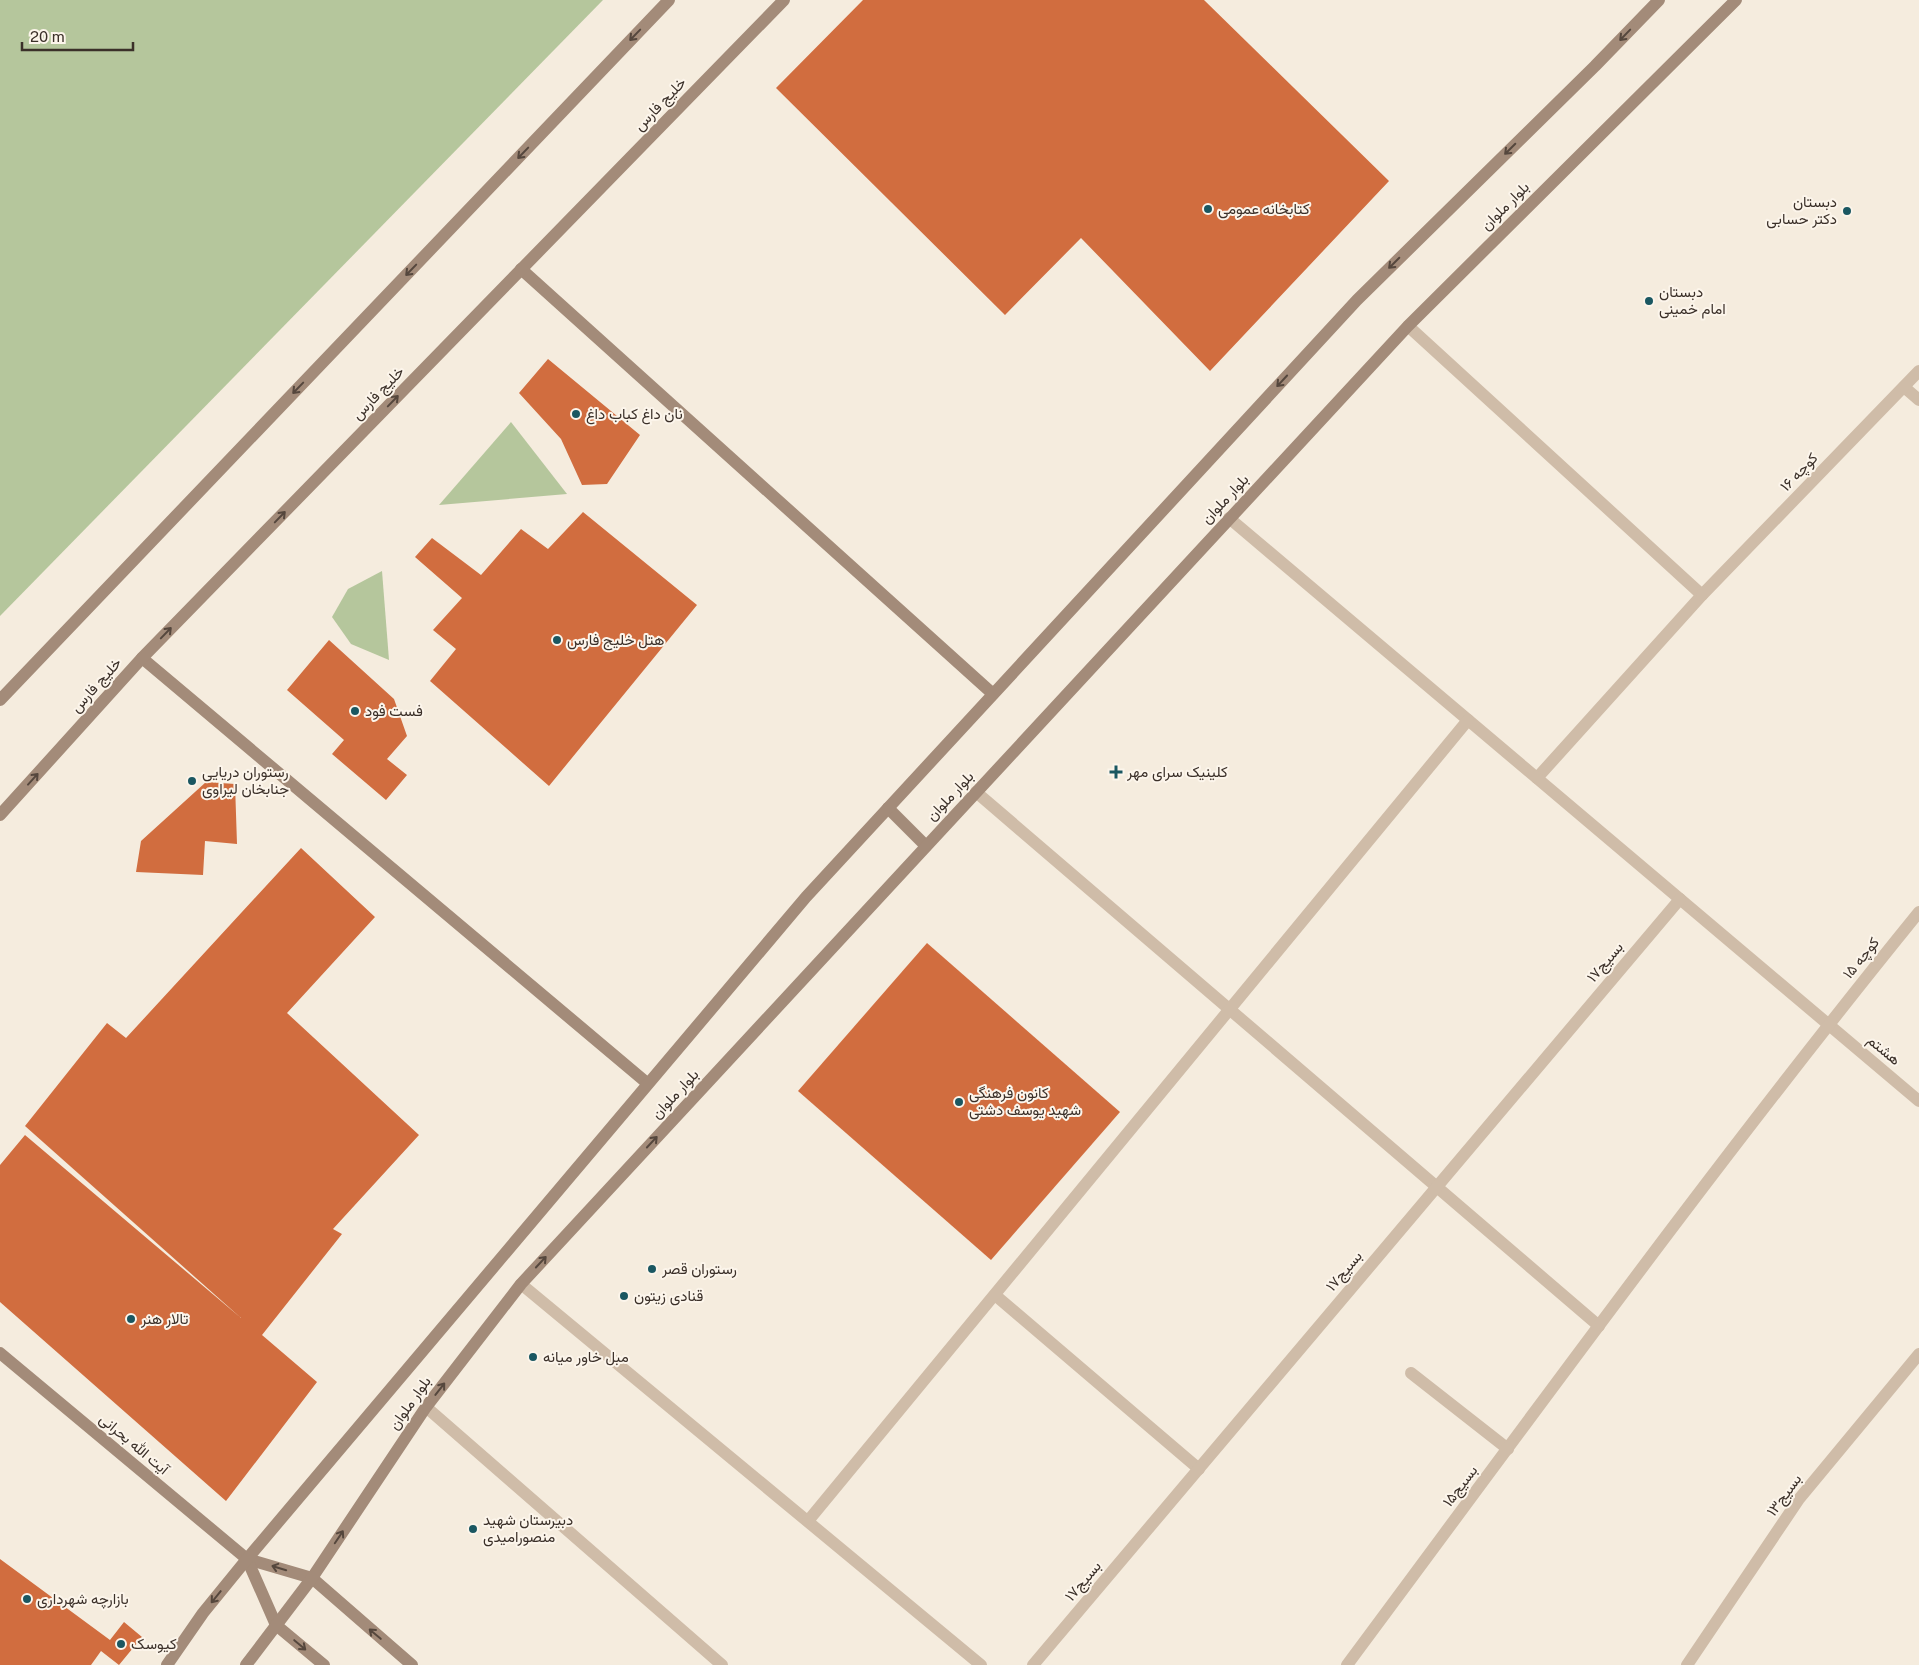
<svg xmlns="http://www.w3.org/2000/svg" width="1919" height="1665" font-family="'Public Sans',Vazirmatn,sans-serif">
<style>
.green{fill:#b5c69c}
.building{fill:#d16d3f}
.lines{fill:none;stroke-linecap:round;stroke-linejoin:round}
.street{stroke:#cfbca8;stroke-width:12}
.secondary{stroke:#a38b79;stroke-width:12}
.oneway{stroke:#55473d}
.poi-dot{fill:#1a5761;stroke:#fcf5eb;stroke-width:2}
.labels{text-anchor:middle;stroke-width:4;stroke-linejoin:round;paint-order:stroke}
.street-label{font-size:15px;fill:#3b3029;stroke:#fcf5eb}
.poi-label{font-size:15px;fill:#3b3029;stroke:#fcf5eb;text-anchor:start}
</style>
<rect width="100%" height="100%" fill="#f5ecde"/>
<!-- green -->
<g class="green">
<path d="M 0,0 L 603,0 L 0,616 Z"/>
<path d="M 511,422 L 567,494 L 439,505 Z"/>
<path d="M 382,571 L 389,660 L 351,644 L 332,617 L 348,589 Z"/>
</g>
<!-- building -->
<g class="building">
<path d="M 863,0 L 1204,0 L 1389,181 L 1210,371 L 1081,238 L 1005,315 L 776,88 Z"/>
<path d="M 548,359 L 640,435 L 607,484 L 582,485 L 561,439 L 519,393 Z"/>
<path d="M 583,512 L 697,605 L 549,786 L 430,681 L 456,649 L 433,630 L 462,598 L 415,557 L 432,538 L 481,575 L 521,529 L 548,549 Z"/>
<path d="M 329,640 L 394,699 L 407,736 L 387,759 L 407,775 L 386,800 L 332,754 L 344,740 L 287,690 Z"/>
<path d="M 206,782 L 235,784 L 237,844 L 205,841 L 203,875 L 136,872 L 141,841 Z"/>
<path d="M 301,848 L 375,917 L 287,1013 L 419,1135 L 333,1229 L 342,1234 L 262,1335 L 317,1382 L 226,1501 L 0,1302 L 0,1165 L 25,1135 L 241,1318 L 25,1126 L 107,1023 L 126,1038 Z"/>
<path d="M 927,943 L 1120,1112 L 991,1260 L 798,1091 Z"/>
<path d="M 0,1559 L 110,1640 L 124,1622 L 142,1637 L 119,1665 L 101,1651 L 91,1665 L 0,1665 Z"/>
</g>
<g class="lines">
<!-- street -->
<g class="street">
<path d="M 1408,326 L 1702,595 L 1537,778"/>
<path d="M 1904,387 L 1919,400"/>
<path d="M 1229,518 L 1919,1101"/>
<path d="M 1702,595 L 1919,371"/>
<path d="M 976,792 L 1599,1326"/>
<path d="M 521,1284 L 981,1665"/>
<path d="M 995,1295 L 1199,1469"/>
<path d="M 1411,1373 L 1508,1449"/>
<path d="M 426,1407 L 722,1665"/>
<path d="M 808,1521 L 1468,720"/>
<path d="M 1033,1665 L 1680,899"/>
<path d="M 1347,1665 C 1535,1412 1720,1157 1919,912"/>
<path d="M 1687,1665 L 1799,1499 L 1919,1354"/>
</g>
<!-- secondary -->
<g class="secondary">
<path d="M 521,269 L 993,694"/>
<path d="M 142,658 L 647,1083"/>
<path d="M 0,700 L 669,0"/>
<path d="M 888,808 L 926,846"/>
<path d="M 0,815 L 142,658 L 784,0"/>
<path d="M 0,1353 L 247,1559 L 312,1578 L 412,1665"/>
<path d="M 247,1559 L 276,1625 L 324,1665"/>
<path d="M 167,1665 L 203,1613 L 247,1559 L 806,897 L 1357,300 L 1595,66 L 1659,0"/>
<path d="M 246,1665 L 312,1578 L 426,1407 L 521,1284 L 1408,326 L 1736,0"/>
</g>
</g>
<!-- one-way arrows -->
<defs><path id="oneway-shaft" d="M-6 0H5M1.5-3L5.5 0L1.5 3" fill="none" stroke-width="1.6" stroke-linecap="round" stroke-linejoin="round" transform="scale(1.25)"/></defs>
<g class="oneway">
<use href="#oneway-shaft" transform="translate(635 35) rotate(134)"/>
<use href="#oneway-shaft" transform="translate(1625 35) rotate(134)"/>
<use href="#oneway-shaft" transform="translate(1510 149) rotate(135)"/>
<use href="#oneway-shaft" transform="translate(523 153) rotate(134)"/>
<use href="#oneway-shaft" transform="translate(1394 263) rotate(135)"/>
<use href="#oneway-shaft" transform="translate(411 270) rotate(134)"/>
<use href="#oneway-shaft" transform="translate(1282 381) rotate(133)"/>
<use href="#oneway-shaft" transform="translate(298 388) rotate(134)"/>
<use href="#oneway-shaft" transform="translate(393 401) rotate(-46)"/>
<use href="#oneway-shaft" transform="translate(280 517) rotate(-46)"/>
<use href="#oneway-shaft" transform="translate(166 633) rotate(-46)"/>
<use href="#oneway-shaft" transform="translate(33 779) rotate(-48)"/>
<use href="#oneway-shaft" transform="translate(652 1142) rotate(-47)"/>
<use href="#oneway-shaft" transform="translate(541 1262) rotate(-47)"/>
<use href="#oneway-shaft" transform="translate(440 1389) rotate(-52)"/>
<use href="#oneway-shaft" transform="translate(339 1537) rotate(-56)"/>
<use href="#oneway-shaft" transform="translate(279 1568) rotate(-163)"/>
<use href="#oneway-shaft" transform="translate(216 1597) rotate(129)"/>
<use href="#oneway-shaft" transform="translate(375 1634) rotate(-140)"/>
<use href="#oneway-shaft" transform="translate(300 1645) rotate(40)"/>
</g>
<!-- markers -->
<g class="poi-dot">
<circle cx="1208" cy="209" r="5"/>
<circle cx="1847" cy="211" r="5"/>
<circle cx="1649" cy="301" r="5"/>
<circle cx="576" cy="414" r="5"/>
<circle cx="557" cy="640" r="5"/>
<circle cx="355" cy="711" r="5"/>
<path d="M1113.5 764.5h5v5h5v5h-5v5h-5v-5h-5v-5h5z"/>
<circle cx="192" cy="781" r="5"/>
<circle cx="959" cy="1102" r="5"/>
<circle cx="652" cy="1269" r="5"/>
<circle cx="624" cy="1296" r="5"/>
<circle cx="131" cy="1319" r="5"/>
<circle cx="533" cy="1357" r="5"/>
<circle cx="473" cy="1529" r="5"/>
<circle cx="27" cy="1599" r="5"/>
<circle cx="121" cy="1644" r="5"/>
</g>
<g class="labels">
<!-- street labels -->
<g class="street-label">
<text transform="translate(660 104) rotate(-46)" y="5">خلیج فارس</text>
<text transform="translate(1505 206) rotate(-45)" y="5">بلوار ملوان</text>
<text transform="translate(378 393) rotate(-46)" y="5">خلیج فارس</text>
<text transform="translate(1799 472) rotate(-46)" y="5">کوچه ۱۶</text>
<text transform="translate(1225 499) rotate(-47)" y="5">بلوار ملوان</text>
<text transform="translate(96 685) rotate(-48)" y="5">خلیج فارس</text>
<text transform="translate(950 796) rotate(-47)" y="5">بلوار ملوان</text>
<text transform="translate(1861 958) rotate(-51)" y="5">کوچه ۱۵</text>
<text transform="translate(1605 962) rotate(-50)" y="5">بسیج۱۷</text>
<text transform="translate(1884 1050) rotate(40)" y="5">هشتم</text>
<text transform="translate(675 1094) rotate(-47)" y="5">بلوار ملوان</text>
<text transform="translate(1344 1271) rotate(-50)" y="5">بسیج۱۷</text>
<text transform="translate(410 1403) rotate(-55)" y="5">بلوار ملوان</text>
<text transform="translate(134 1444) rotate(40)" y="5">آیت الله بحرانی</text>
<text transform="translate(1460 1486) rotate(-53)" y="5">بسیج۱۵</text>
<text transform="translate(1784 1495) rotate(-54)" y="5">بسیج۱۳</text>
<text transform="translate(1083 1581) rotate(-50)" y="5">بسیج۱۷</text>
</g>
<!-- poi labels -->
<g class="poi-label">
<text x="1837" y="207" text-anchor="end">دبستان<tspan x="1837" dy="17">دکتر حسابی</tspan></text>
<text x="1218" y="214">کتابخانه عمومی</text>
<text x="1659" y="297">دبستان<tspan x="1659" dy="17">امام خمینی</tspan></text>
<text x="586" y="419">نان داغ کباب داغ</text>
<text x="567" y="645">هتل خلیج فارس</text>
<text x="365" y="716">فست فود</text>
<text x="202" y="777">رستوران دریایی<tspan x="202" dy="17">جنابخان لیراوی</tspan></text>
<text x="1127" y="777">کلینیک سرای مهر</text>
<text x="969" y="1098">کانون فرهنگی<tspan x="969" dy="17">شهید یوسف دشتی</tspan></text>
<text x="662" y="1274">رستوران قصر</text>
<text x="634" y="1301">قنادى زیتون</text>
<text x="141" y="1324">تالار هنر</text>
<text x="543" y="1362">مبل خاور میانه</text>
<text x="483" y="1525">دبیرستان شهید<tspan x="483" dy="17">منصورامیدی</tspan></text>
<text x="37" y="1604">بازارچه شهرداری</text>
<text x="131" y="1649">کیوسک</text>
</g>
</g>
<!-- scale -->
<path d="M22 42v8h111v-8" fill="none" stroke="#3b3029" stroke-width="2.5"/>
<text x="30" y="42" font-size="15" fill="#3b3029" stroke="#fcf5eb" stroke-width="4" paint-order="stroke">20 m</text>
</svg>
